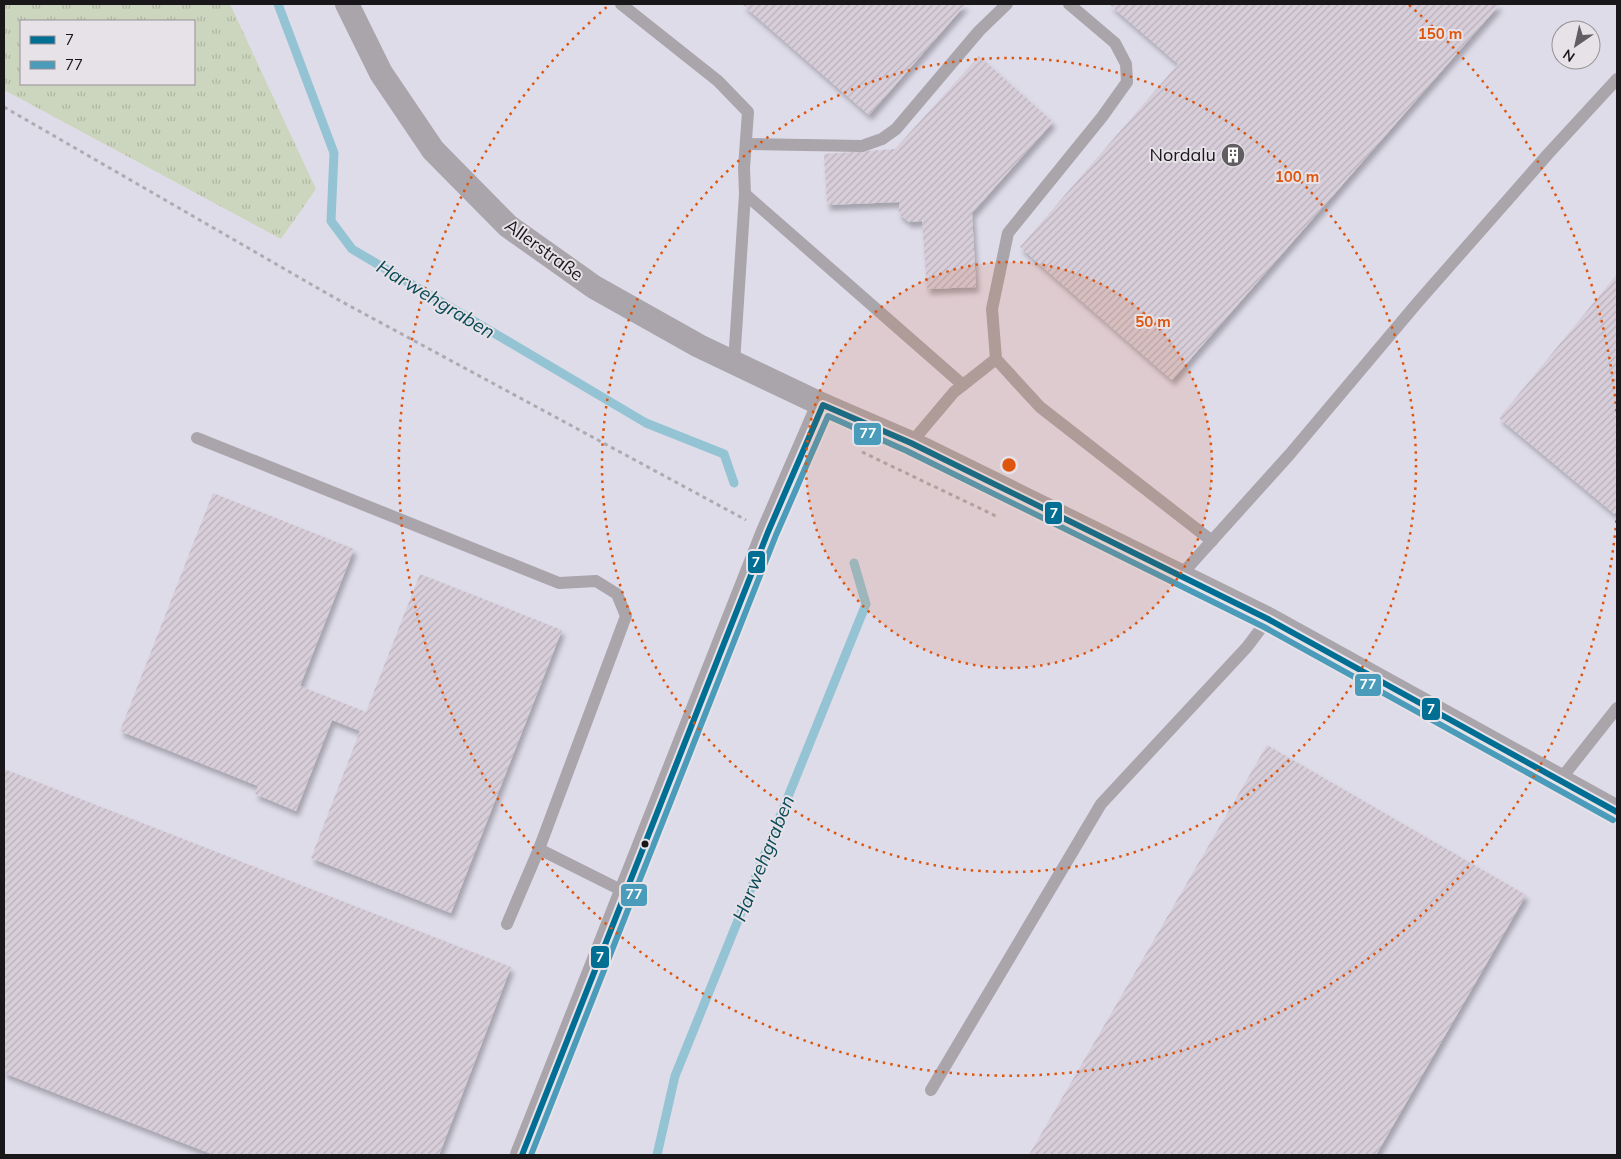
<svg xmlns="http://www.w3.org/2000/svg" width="1621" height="1159" font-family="Mulish,sans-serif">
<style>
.industrial{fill:#dfdcea;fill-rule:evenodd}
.grass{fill:url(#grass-tufts);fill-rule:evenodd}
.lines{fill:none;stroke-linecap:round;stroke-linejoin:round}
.stream{stroke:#94c4d3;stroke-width:9}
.building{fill:url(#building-hatch);filter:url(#shadow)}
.path{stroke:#aeabb0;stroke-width:3;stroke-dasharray:4 4;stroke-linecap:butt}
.service{stroke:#a9a5ab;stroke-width:12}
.minor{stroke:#a9a5ab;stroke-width:24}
.bus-1-casing{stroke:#e7e2e8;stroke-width:10}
.bus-2-casing{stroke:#e7e2e8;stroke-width:10}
.bus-1{stroke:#006f93;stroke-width:6}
.bus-2{stroke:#4a9cba;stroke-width:6}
.ring{fill:none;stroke:#de560d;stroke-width:2.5;stroke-dasharray:2.5 5}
.bus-dot{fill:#191719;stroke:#e7e2e8;stroke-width:2}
.labels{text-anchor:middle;stroke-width:4;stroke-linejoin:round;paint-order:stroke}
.poi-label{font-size:18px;fill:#191719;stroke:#e7e2e8;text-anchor:end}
.street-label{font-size:18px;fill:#191719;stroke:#e7e2e8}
.water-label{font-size:19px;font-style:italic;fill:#0b4a58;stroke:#e7e2e8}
.centre{fill:#de560d;stroke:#e7e2e8;stroke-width:2.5}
.ring-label{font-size:15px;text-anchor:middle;font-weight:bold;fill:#de560d;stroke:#e7e2e8;stroke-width:4;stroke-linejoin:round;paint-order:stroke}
.line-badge{stroke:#e7e2e8;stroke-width:2}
.badge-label{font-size:14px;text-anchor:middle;font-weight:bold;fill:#fff}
</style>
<defs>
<pattern id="grass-tufts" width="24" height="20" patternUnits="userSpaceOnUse" patternTransform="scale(1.25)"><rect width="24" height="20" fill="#ccd5be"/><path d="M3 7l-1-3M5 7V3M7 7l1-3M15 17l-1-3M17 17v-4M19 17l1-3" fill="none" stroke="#afb6a3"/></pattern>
<pattern id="building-hatch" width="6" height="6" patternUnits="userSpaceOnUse" patternTransform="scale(1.25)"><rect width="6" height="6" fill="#d7ced9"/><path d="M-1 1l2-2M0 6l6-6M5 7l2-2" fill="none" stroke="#b8b0ba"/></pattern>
<filter id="shadow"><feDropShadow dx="3" dy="5.5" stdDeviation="2.5" flood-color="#0004"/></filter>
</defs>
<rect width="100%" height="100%" fill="#e6e3e7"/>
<!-- industrial -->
<path class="industrial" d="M 230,4 L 1617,4 L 1617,1155 L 4,1155 L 4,90 L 281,239 L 316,189 ZM 1561,30 L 1591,30 L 1591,60 L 1561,60 Z"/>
<!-- grass -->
<path class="grass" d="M 4,4 L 230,4 L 316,189 L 281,239 L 4,90 ZM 21,21 L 194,21 L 194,84 L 21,84 Z"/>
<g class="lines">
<!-- stream -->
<g class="stream">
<path d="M 278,4 L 334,153 L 331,221 L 352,249 L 646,423 L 724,454 L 734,483"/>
<path d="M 657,1155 L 675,1076 L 866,604 L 854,563"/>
</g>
</g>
<!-- building -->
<g class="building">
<path d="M 742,4 L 966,4 L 869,115 Z"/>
<path d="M 1109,4 L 1500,4 L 1172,380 L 1020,247 L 1178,64 Z"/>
<path d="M 979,56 L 1053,122 L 972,213 L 976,287 L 927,289 L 922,221 L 909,222 L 899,214 L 899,202 L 827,205 L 824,154 L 895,149 Z"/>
<path d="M 1617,274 L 1617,516 L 1499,418 Z"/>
<path d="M 213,493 L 354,549 L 300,686 L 366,712 L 420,574 L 562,630 L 451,913 L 311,858 L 360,731 L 332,720 L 296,811 L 255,794 L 258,786 L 120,731 Z"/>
<path d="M 1267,745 L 1526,895 L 1376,1155 L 1029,1155 Z"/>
<path d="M 4,769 L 511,967 L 439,1155 L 214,1155 L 4,1073 Z"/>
</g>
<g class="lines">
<!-- path -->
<g class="path">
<path d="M 4,107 L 335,298 L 746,520"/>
<path d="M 862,452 L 998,517"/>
</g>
<!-- service -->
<g class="service">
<path d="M 621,4 L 718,81 L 748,112 L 744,168 L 745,194 L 734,363"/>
<path d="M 1069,4 L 1115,43 L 1126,64 L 1127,82 L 1102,117 L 1008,233 L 992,309 L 996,359 L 1040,407 L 1212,541"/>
<path d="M 746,144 L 862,146 L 882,139 L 896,129 L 979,31 L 1007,4"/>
<path d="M 745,194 L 963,385"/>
<path d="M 197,438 L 559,583 L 596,581 L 617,594 L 626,616 L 539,849 L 507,924"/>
<path d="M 911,443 L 954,392 L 996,359"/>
<path d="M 1181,575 L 1290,454 L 1418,302 L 1548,154 L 1617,79"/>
<path d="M 1560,780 L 1617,708"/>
<path d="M 539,849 L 625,892"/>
<path d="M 931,1090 L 1101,804 L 1247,647 L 1268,619"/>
</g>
<!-- minor -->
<g class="minor">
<path d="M 347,4 L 381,73 L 433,150 L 508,226 L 594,287 L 699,346 L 823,405 L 911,443 L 1268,619 L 1617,812"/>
<path d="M 522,1155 L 768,532 L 823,405"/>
</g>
<!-- bus-1 casing -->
<g class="bus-1-casing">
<path id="bus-1" d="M 522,1155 L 768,532 L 823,405 L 911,443 L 1268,619 L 1617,812"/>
</g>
<!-- bus-2 casing -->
<g class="bus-2-casing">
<path id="bus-2" d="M 531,1155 L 776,535 L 828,416 L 907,451 L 1264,627 L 1613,820"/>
</g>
<!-- bus-1 -->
<use href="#bus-1" class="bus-1"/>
<!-- bus-2 -->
<use href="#bus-2" class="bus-2"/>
</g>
<!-- distance rings -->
<circle cx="1009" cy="465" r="203" fill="#de560d" fill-opacity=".12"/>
<g class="ring">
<circle cx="1009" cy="465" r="203"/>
<circle cx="1009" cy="465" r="407"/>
<path d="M1617 513A610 610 0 1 1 609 5M1409 5A610 610 0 0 1 1617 417"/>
</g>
<!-- icons -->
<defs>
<g id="building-disc" transform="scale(1.25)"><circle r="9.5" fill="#615e61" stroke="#e7e2e8"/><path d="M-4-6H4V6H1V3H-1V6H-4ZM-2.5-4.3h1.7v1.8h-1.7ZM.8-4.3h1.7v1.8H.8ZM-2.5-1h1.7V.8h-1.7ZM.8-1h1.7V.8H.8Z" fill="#fff"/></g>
</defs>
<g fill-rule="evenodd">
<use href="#building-disc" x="1233" y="155"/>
</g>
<!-- markers -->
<circle class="bus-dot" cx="645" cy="844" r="4.5"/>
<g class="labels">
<!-- poi labels -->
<g class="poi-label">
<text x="1216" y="161">Nordalu</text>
</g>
<!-- street labels -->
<g class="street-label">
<text transform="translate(544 250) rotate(36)" y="6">Allerstraße</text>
</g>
<!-- water labels -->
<g class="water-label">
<text transform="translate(436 299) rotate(31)" y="7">Harwehgraben</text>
<text transform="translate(763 858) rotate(-68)" y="7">Harwehgraben</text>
</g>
</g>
<circle cx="1009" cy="465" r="8" class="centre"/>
<g class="ring-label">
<text x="1440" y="39">150 m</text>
<text x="1297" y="182">100 m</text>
<text x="1153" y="327">50 m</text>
</g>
<g class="line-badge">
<rect x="853" y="422" width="29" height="24" rx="5" fill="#4a9cba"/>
<rect x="1044" y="501" width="19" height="24" rx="5" fill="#006f93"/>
<rect x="747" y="550" width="19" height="24" rx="5" fill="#006f93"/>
<rect x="1354" y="673" width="28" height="24" rx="5" fill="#4a9cba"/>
<rect x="1421" y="697" width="20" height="24" rx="5" fill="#006f93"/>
<rect x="620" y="883" width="28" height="24" rx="5" fill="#4a9cba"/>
<rect x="590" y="945" width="20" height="24" rx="5" fill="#006f93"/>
</g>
<g class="badge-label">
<text x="868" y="438">77</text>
<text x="1054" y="518">7</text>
<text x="756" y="567">7</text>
<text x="1368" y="689">77</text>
<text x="1431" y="714">7</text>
<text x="634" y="899">77</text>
<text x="600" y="962">7</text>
</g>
<!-- border -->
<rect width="1621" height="1159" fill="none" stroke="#191719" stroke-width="10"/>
<!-- legend -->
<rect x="20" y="20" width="175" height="65" fill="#e7e2e8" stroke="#959195"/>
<rect x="30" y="36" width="25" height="8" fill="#006f93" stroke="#959195"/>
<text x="65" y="45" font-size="15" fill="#191719">7</text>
<rect x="30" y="61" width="25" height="8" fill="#4a9cba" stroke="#959195"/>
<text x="65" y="70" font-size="15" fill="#191719">77</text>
<!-- north arrow -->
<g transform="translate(1576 45) rotate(214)"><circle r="24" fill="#e7e2e8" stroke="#959195"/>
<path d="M0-4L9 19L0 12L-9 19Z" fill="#615e61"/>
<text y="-8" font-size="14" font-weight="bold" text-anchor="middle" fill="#191719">N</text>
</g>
</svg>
